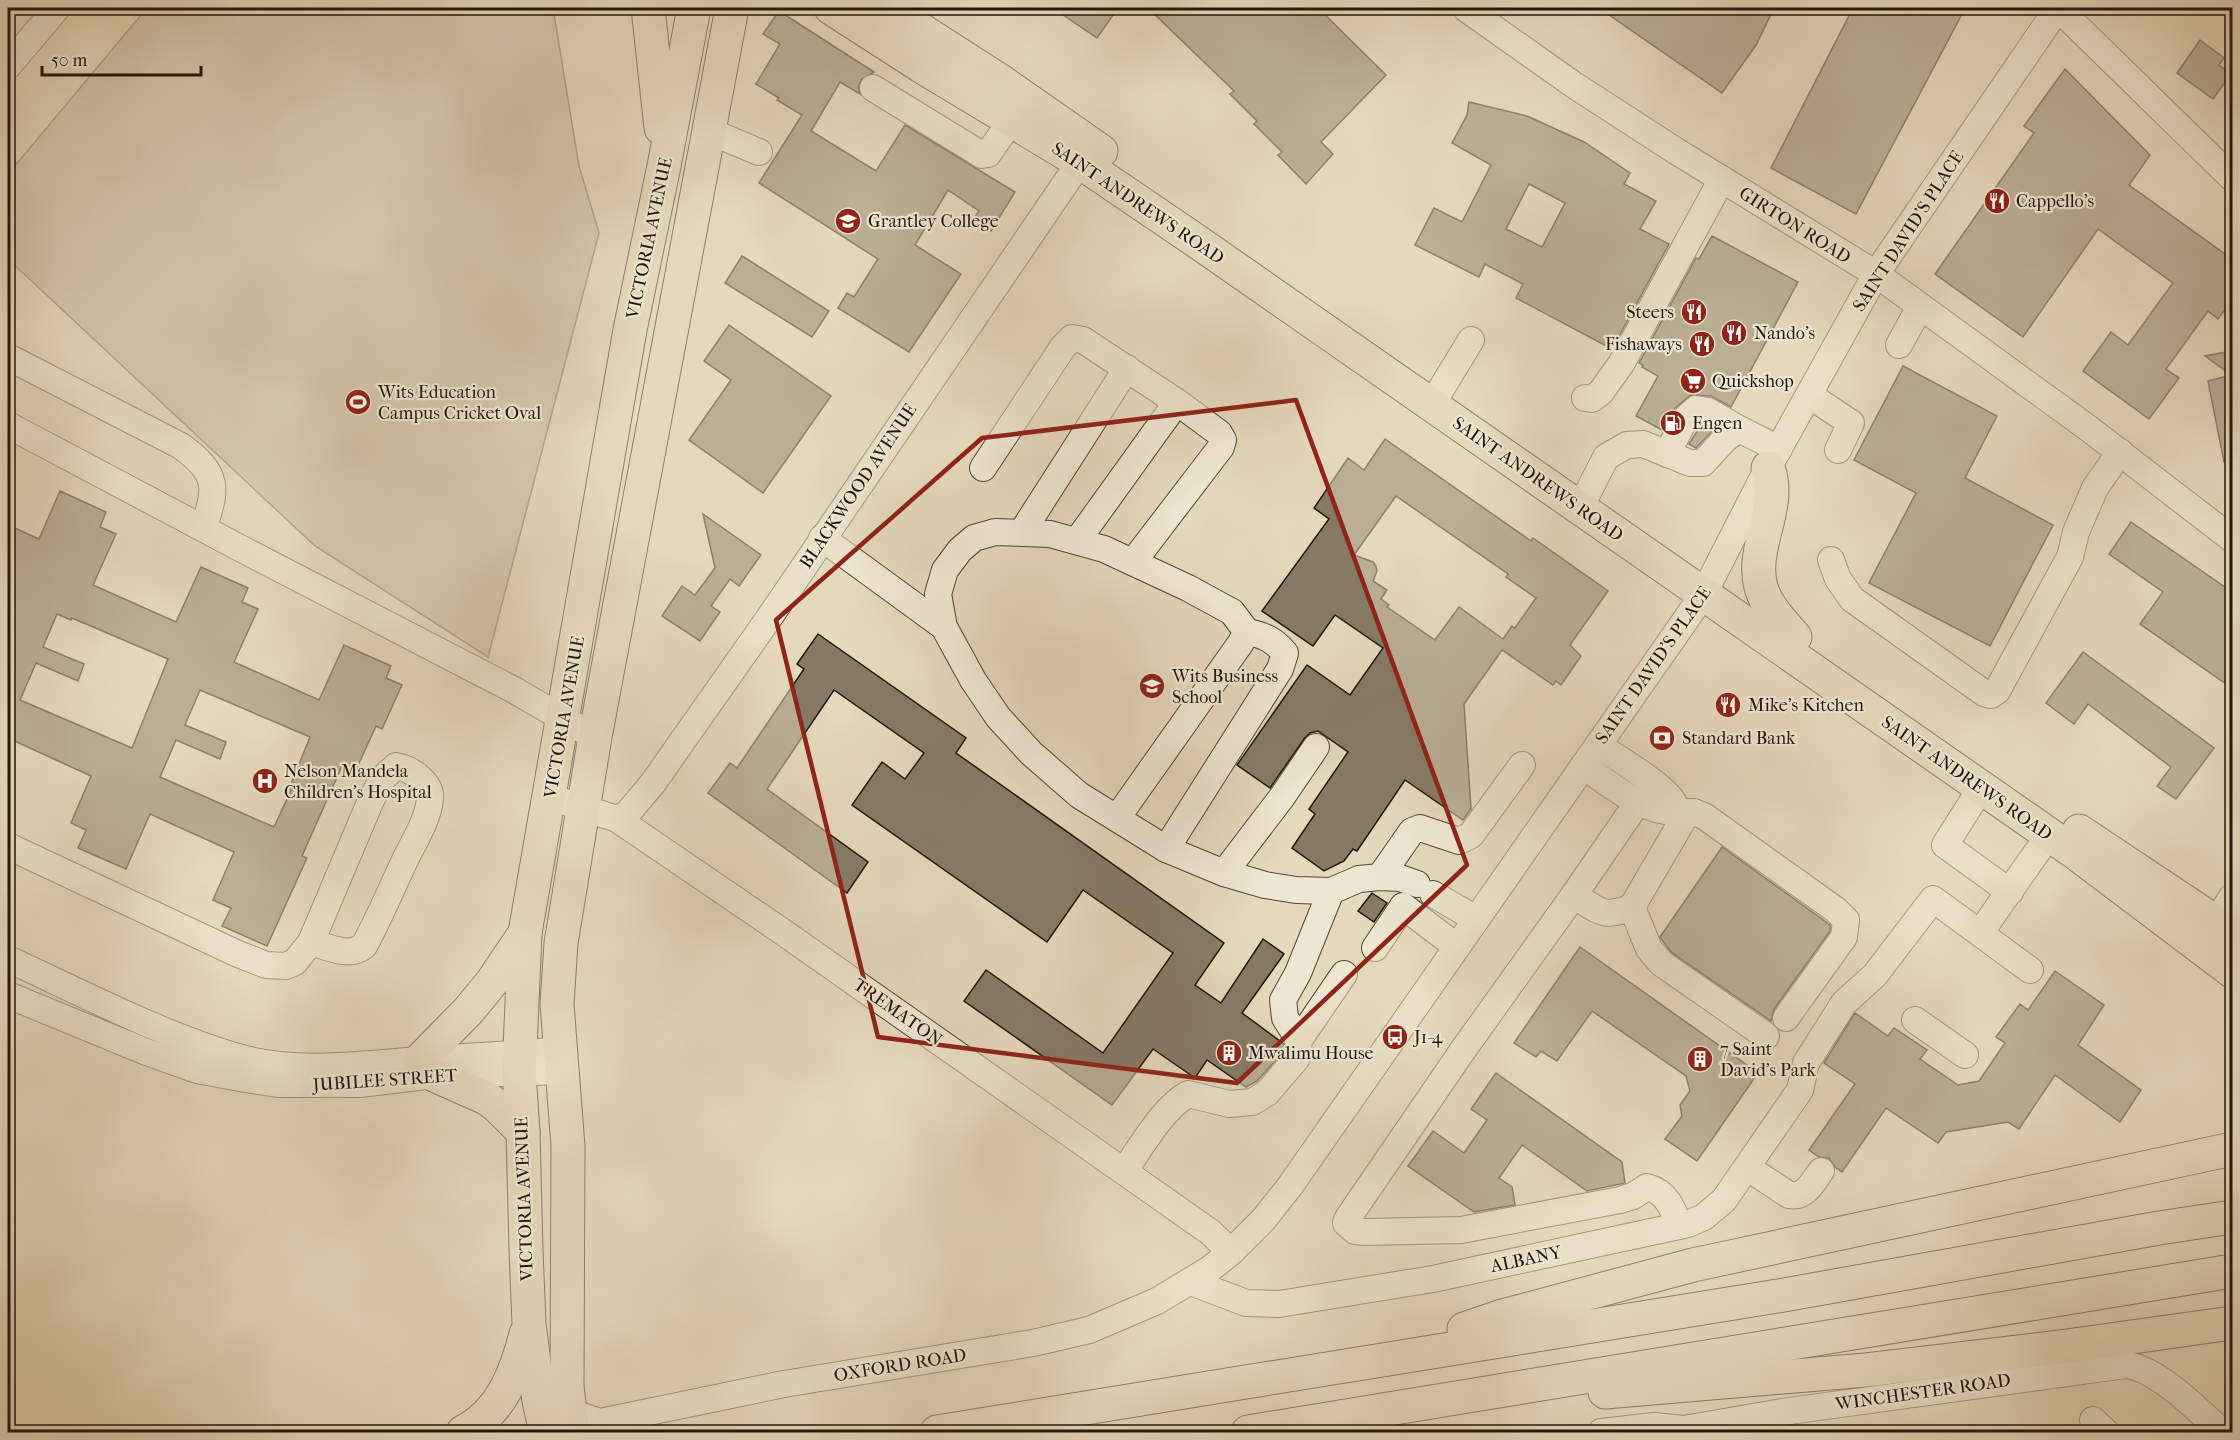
<svg xmlns="http://www.w3.org/2000/svg" width="2240" height="1440" font-family="'IM FELL French Canon',serif">
<style>
.green{fill:#c3b79d;stroke:#716655;stroke-width:1.5}
.building{fill:#867a67;stroke:#1f150d;stroke-width:1.5;fill-rule:evenodd}
.lines{fill:none;stroke-linecap:round;stroke-linejoin:round}
.minor-casing{stroke:#504638;stroke-width:28}
.major-casing{stroke:#1f150d;stroke-width:35}
.highway-casing{stroke:#1f150d;stroke-width:35}
.minor{stroke:#eee6d3;stroke-width:26}
.major{stroke:#e5d8bb;stroke-width:33}
.highway{stroke:#e5d8bb;stroke-width:33}
.marked{fill:none;stroke:#8f2418;stroke-width:4.5;stroke-linejoin:round}
.labels{text-anchor:middle;stroke-width:4.5;stroke-linejoin:round;paint-order:stroke}
.poi-label{font-size:18px;fill:#1f150d;stroke:#eee6d3;text-anchor:start}
.street-label{font-size:18px;fill:#1f150d;stroke:#eee6d3}
</style>
<rect width="100%" height="100%" fill="#e5d8bb"/>
<filter id="stains"><feTurbulence type="fractalNoise" baseFrequency=".00333" numOctaves="4"/><feColorMatrix values="0 0 0 0 .2 0 0 0 0 .09 0 0 0 0 .02 0 0 0 .5 -.17"/></filter>
<radialGradient id="worn" r=".72"><stop offset=".6" stop-color="#630" stop-opacity="0"/><stop offset="1" stop-color="#630" stop-opacity=".3"/></radialGradient>
<!-- green -->
<path class="green" d="M 147,8 L 553,8 L 579,166 L 599,233 L 488,657 L 315,546 L 8,259 L 8,174 Z"/>
<!-- building -->
<g class="building">
<path d="M 1053,8 L 1118,8 L 1097,38 Z"/>
<path d="M 1148,8 L 1318,8 L 1386,75 L 1321,142 L 1333,154 L 1306,184 L 1278,155 L 1282,152 L 1254,124 L 1257,121 L 1230,94 L 1234,91 Z"/>
<path d="M 1599,8 L 1774,8 L 1756,45 L 1722,93 Z"/>
<path d="M 1853,8 L 1949,8 L 1962,14 L 1856,214 L 1771,168 Z"/>
<path d="M 779,11 L 874,72 L 861,80 L 858,87 L 860,94 L 840,82 L 811,131 L 876,171 L 905,125 L 1015,192 L 991,231 L 973,220 L 979,211 L 948,190 L 915,245 L 961,274 L 909,352 L 838,308 L 847,293 L 854,297 L 878,259 L 759,183 L 802,115 L 777,100 L 779,98 L 756,84 L 780,44 L 763,34 Z"/>
<path d="M 2200,40 L 2224,58 L 2219,65 L 2231,74 L 2213,99 L 2177,73 Z"/>
<path d="M 2065,69 L 2150,155 L 2129,185 L 2232,259 L 2232,300 L 2218,319 L 2208,311 L 2166,369 L 2179,378 L 2149,419 L 2083,371 L 2111,332 L 2128,345 L 2173,283 L 2098,229 L 2023,337 L 1935,274 L 2034,133 L 2024,126 Z"/>
<path d="M 1469,102 L 1527,116 L 1584,142 L 1630,173 L 1624,184 L 1656,201 L 1640,229 L 1669,244 L 1612,349 L 1516,298 L 1523,284 L 1485,264 L 1479,277 L 1415,245 L 1434,208 L 1462,222 L 1491,165 L 1452,143 L 1467,115 ZM 1529,184 L 1565,203 L 1542,247 L 1506,229 Z"/>
<path d="M 1712,236 L 1798,282 L 1731,407 L 1711,396 L 1691,395 L 1675,408 L 1662,430 L 1636,416 L 1658,376 L 1642,367 L 1643,365 L 1639,363 L 1696,258 L 1699,259 Z"/>
<path d="M 742,256 L 829,311 L 812,337 L 725,283 Z"/>
<path d="M 729,325 L 831,396 L 763,493 L 689,440 L 731,380 L 704,361 Z"/>
<path d="M 2232,351 L 2232,462 L 2224,462 L 2208,381 L 2231,375 L 2205,356 Z"/>
<path d="M 1903,366 L 1997,416 L 1965,478 L 2053,525 L 1990,646 L 1869,583 L 1916,493 L 1854,460 Z"/>
<path d="M 1701,425 L 1712,431 L 1696,448 L 1689,444 Z"/>
<path d="M 1385,439 L 1531,541 L 1533,538 L 1608,591 L 1570,645 L 1581,656 L 1561,685 L 1556,681 L 1553,685 L 1502,650 L 1464,704 L 1471,809 L 1463,820 L 1405,780 L 1357,851 L 1353,849 L 1344,861 L 1324,871 L 1292,848 L 1315,814 L 1309,809 L 1348,752 L 1318,731 L 1310,733 L 1304,739 L 1270,788 L 1237,765 L 1307,665 L 1350,695 L 1383,648 L 1335,615 L 1313,646 L 1262,611 L 1329,519 L 1314,508 L 1348,458 L 1364,470 ZM 1396,496 L 1508,574 L 1506,577 L 1536,598 L 1515,628 L 1512,626 L 1503,639 L 1459,607 L 1435,640 L 1387,607 L 1389,605 L 1381,599 L 1387,590 L 1373,581 L 1377,571 L 1376,566 L 1373,562 L 1354,555 Z"/>
<path d="M 60,491 L 106,512 L 100,527 L 116,534 L 93,585 L 176,622 L 201,567 L 248,588 L 242,602 L 258,609 L 234,662 L 319,700 L 344,645 L 391,666 L 386,678 L 402,685 L 382,729 L 376,726 L 355,772 L 342,766 L 302,856 L 307,858 L 267,946 L 222,926 L 231,908 L 213,900 L 234,852 L 150,814 L 126,869 L 78,848 L 86,830 L 71,823 L 91,776 L 8,738 L 8,525 L 39,539 ZM 57,614 L 71,620 L 72,618 L 168,659 L 132,748 L 20,700 L 36,663 L 78,681 L 84,664 L 43,647 ZM 200,690 L 310,737 L 289,789 L 291,790 L 274,827 L 160,777 L 176,740 L 220,759 L 226,742 L 185,725 Z"/>
<path d="M 703,514 L 761,555 L 739,586 L 730,579 L 711,606 L 720,612 L 700,641 L 662,616 L 682,586 L 695,595 L 715,568 Z"/>
<path d="M 2131,522 L 2232,592 L 2232,688 L 2140,624 L 2163,592 L 2109,554 Z"/>
<path d="M 818,634 L 966,738 L 956,753 L 1224,943 L 1195,985 L 1221,1003 L 1263,939 L 1284,954 L 1242,1013 L 1284,1044 L 1283,1052 L 1257,1081 L 1246,1087 L 1207,1060 L 1195,1078 L 1153,1049 L 1112,1105 L 964,1001 L 986,970 L 1103,1053 L 1173,953 L 1083,890 L 1047,942 L 852,805 L 882,762 L 905,779 L 924,753 L 834,690 L 767,789 L 868,862 L 847,893 L 708,793 L 730,763 L 737,768 L 804,669 L 797,664 Z"/>
<path d="M 2083,652 L 2214,748 L 2176,799 L 2157,786 L 2171,767 L 2088,704 L 2074,724 L 2046,703 Z"/>
<path d="M 1722,847 L 1830,925 L 1830,931 L 1774,1009 L 1771,1021 L 1671,952 L 1660,937 Z"/>
<path d="M 1372,893 L 1387,903 L 1374,922 L 1358,911 Z"/>
<path d="M 1580,947 L 1758,1073 L 1697,1161 L 1665,1139 L 1682,1116 L 1680,1105 L 1690,1091 L 1686,1076 L 1592,1011 L 1557,1061 L 1541,1051 L 1536,1057 L 1514,1043 Z"/>
<path d="M 2055,971 L 2104,1005 L 2078,1045 L 2141,1090 L 2120,1122 L 2055,1075 L 2019,1129 L 2008,1122 L 1946,1132 L 1938,1143 L 1886,1108 L 1842,1172 L 1835,1167 L 1829,1158 L 1819,1157 L 1809,1150 L 1855,1084 L 1824,1063 L 1855,1013 L 1888,1036 L 1894,1028 L 1927,1050 L 1920,1059 L 1958,1085 L 1979,1081 L 2005,1043 L 1996,1037 L 2020,1004 L 2028,1010 Z"/>
<path d="M 1496,1073 L 1622,1162 L 1625,1183 L 1587,1191 L 1522,1145 L 1499,1178 L 1512,1187 L 1515,1205 L 1474,1212 L 1408,1166 L 1433,1131 L 1464,1153 L 1487,1120 L 1471,1109 Z"/>
</g>
<g class="lines">
<!-- minor casing -->
<g class="minor-casing">
<g id="minor">
<path d="M 1465,8 L 1574,85 L 1676,151 L 1876,274 L 2088,428 L 2232,539"/>
<path d="M 2058,8 L 2232,178"/>
<path d="M 8,66 L 57,8"/>
<path d="M 873,88 L 982,155 L 988,154 L 1011,121"/>
<path d="M 709,131 L 759,152"/>
<path d="M 1899,345 L 1920,307"/>
<path d="M 8,357 L 181,446 C 218,473 218,488 203,528"/>
<path d="M 1809,395 L 1851,423 L 1838,450"/>
<path d="M 1585,398 L 1592,399 L 1601,392 L 1621,364 L 1722,179"/>
<path d="M 1432,404 L 1471,340"/>
<path d="M 8,425 L 238,547 L 514,690 L 595,737"/>
<path d="M 1667,454 L 1685,419 L 1696,409 L 1708,411 L 1739,429"/>
<path d="M 983,468 L 1063,347 L 1072,338 L 1083,340 L 1177,402 L 1219,433 L 1223,440 L 1221,447 L 1133,562"/>
<path d="M 1580,508 L 1606,457 L 1627,445 L 1643,444 L 1690,463 L 1703,463 L 1725,439 L 1739,429 L 1779,449"/>
<path d="M 1022,532 L 1127,368"/>
<path d="M 822,538 L 944,627"/>
<path d="M 1077,541 L 1177,402"/>
<path d="M 1831,560 L 1838,579 L 1852,599 L 1984,693 L 1991,695 L 1997,691 L 2070,557 L 2076,532 L 2095,488 L 2120,452"/>
<path d="M 1598,745 C 1617,758 1658,782 1671,799 C 1678,807 1674,810 1684,818 L 1632,907 L 1649,949 L 1661,963 L 1766,1036"/>
<path d="M 1583,766 C 1612,785 1641,812 1677,812"/>
<path d="M 1981,788 L 1945,845 L 2010,892"/>
<path d="M 550,797 L 617,819 L 780,930 L 1210,1232 L 1231,1252"/>
<path d="M 1631,812 L 1574,895 C 1599,911 1603,919 1632,907"/>
<path d="M 1117,818 L 1240,644 L 1247,632 L 1232,612 L 1188,588 L 1104,549 L 1050,534 L 995,532 L 974,538 L 960,550 L 945,570 L 938,594 L 944,627 L 973,680 L 998,717 L 1031,753 L 1079,795 L 1166,849 L 1224,873 L 1265,885 L 1296,890 L 1331,891 L 1359,879 L 1380,877 L 1400,878 L 1417,884"/>
<path d="M 1684,818 L 1688,812 L 1694,812 L 1704,816 L 1836,910 L 1846,920 L 1844,937 L 1786,1018"/>
<path d="M 617,819 L 627,814 L 653,783 L 769,618 L 1080,162 L 1088,148"/>
<path d="M 8,846 L 238,954 L 266,965 L 286,966 L 295,962 L 311,942 L 371,800 L 383,778 L 396,766 C 410,768 432,783 430,799 C 428,819 415,840 406,858 C 392,887 380,917 364,946 C 349,958 328,947 311,942"/>
<path d="M 1166,849 L 1280,669 L 1285,653 C 1274,640 1264,635 1247,632"/>
<path d="M 1224,873 L 1282,797 L 1316,747"/>
<path d="M 1380,877 L 1412,831 L 1420,828 L 1459,841 L 1471,835 L 1522,765"/>
<path d="M 1433,894 L 1476,919"/>
<path d="M 1574,895 L 1463,1050 L 1348,1218 L 1346,1223 L 1355,1231 L 1364,1232 L 1461,1230 L 1620,1200 L 1633,1196 L 1647,1187 C 1667,1192 1673,1209 1679,1226"/>
<path d="M 1980,933 L 2049,835"/>
<path d="M 2219,940 L 2217,921 L 2232,897"/>
<path d="M 1375,948 L 1403,906 L 1457,947"/>
<path d="M 8,959 C 80,992 158,1033 234,1056 C 294,1074 358,1065 420,1060 C 467,1056 514,1055 561,1050"/>
<path d="M 8,995 L 144,1051 L 197,1070 L 245,1079 L 278,1084 L 360,1084 L 434,1075 L 562,1071"/>
<path d="M 1915,1020 L 1965,1055"/>
<path d="M 1299,1040 L 1285,1018 L 1283,1000 L 1298,973 L 1331,891"/>
<path d="M 1748,1168 L 1789,1195 C 1806,1198 1812,1183 1821,1171"/>
<path d="M 1124,1171 C 1142,1146 1162,1109 1188,1094 L 1229,1104 L 1252,1102 L 1267,1093 L 1297,1058 L 1299,1040 L 1344,974"/>
<path d="M 1191,1282 L 1246,1303 L 1279,1304 L 1433,1279 L 1688,1224 L 1704,1217 L 1724,1200 L 1800,1090 L 1806,1063 L 1844,1003 L 1875,975 L 1933,899 L 2030,970"/>
<path d="M 571,1420 L 582,1416 L 600,1422 L 784,1384 L 1033,1343 L 1089,1330 L 1157,1301 L 1210,1269 L 1231,1252 L 1264,1219 L 1290,1186 L 1703,595 L 1768,468 L 1876,274 L 2058,8"/>
<path d="M 2093,1420 L 2106,1432"/>
<path d="M 1601,1432 L 1654,1426 L 1684,1429 L 1782,1412 L 2126,1365 C 2157,1368 2199,1411 2222,1432"/>
</g>
</g>
<!-- major casing -->
<g class="major-casing">
<g id="major">
<path d="M 648,8 L 661,128"/>
<path d="M 831,8 L 921,66 L 1080,162 L 1192,238 L 2077,854 L 2232,971"/>
<path d="M 887,8 L 1002,82 L 1101,151"/>
<path d="M 1768,468 C 1783,507 1750,547 1761,587 C 1766,606 1782,622 1795,637"/>
<path d="M 2079,831 L 2232,933"/>
<path d="M 420,1060 L 469,1010 L 492,982 L 525,933"/>
<path d="M 434,1075 L 488,1099 L 497,1106 L 523,1132"/>
<path d="M 463,1432 C 501,1413 516,1373 526,1334"/>
<path d="M 546,1432 L 539,1401 L 529,1324 L 526,1250 L 523,1132 L 519,1072 L 525,933 L 630,330 L 664,166 L 694,8"/>
<path d="M 573,1432 L 567,1387 L 568,1146 L 557,1004 L 561,943 L 595,737 L 732,8"/>
</g>
</g>
<!-- highway casing -->
<g class="highway-casing">
<g id="highway">
<path d="M 1464,1329 L 1499,1317 L 1693,1265 L 2232,1149"/>
<path d="M 1605,1392 L 1866,1370 L 2068,1346 L 2232,1323"/>
<path d="M 937,1432 L 1784,1295 L 2159,1228 L 2232,1217"/>
<path d="M 1248,1432 L 2232,1271"/>
</g>
</g>
<!-- minor -->
<use href="#minor" class="minor"/>
<!-- major -->
<use href="#major" class="major"/>
<!-- highway -->
<use href="#highway" class="highway"/>
</g>
<!-- marked area -->
<path d="M0 0H2240V1440H0ZM 1296,400 L 1467,865 L 1237,1083 L 878,1037 L 776,620 L 982,438 Z" fill="#e5d8bb" fill-opacity=".55" fill-rule="evenodd"/>
<path class="marked" d="M 1296,400 L 1467,865 L 1237,1083 L 878,1037 L 776,620 L 982,438 Z"/>
<!-- icons -->
<defs>
<g id="restaurant-disc" transform="scale(1.35)"><circle r="9.5" fill="#8f2418" stroke="#eee6d3"/><path d="M-5-6h1v4h1v-4h1v4h1v-4h1v5L-1.5 .5V6h-2V.5L-5-1ZM5-6V6H3V1.5H1.5Q1.5-4 5-6Z" fill="#fff"/></g>
<g id="school-disc" transform="scale(1.35)"><circle r="9.5" fill="#8f2418" stroke="#eee6d3"/><path d="M0-5L7-2L0 1L-7-2ZM-4 1L0 2.5L4 1V4Q0 6-4 4Z" fill="#fff"/></g>
<g id="supermarket-disc" transform="scale(1.35)"><circle r="9.5" fill="#8f2418" stroke="#eee6d3"/><path d="M-6-5.5h2.5l.6 2H6L4.5 2H-2.5L-4.4-4H-6ZM-1.5 3.2a1.3 1.3 0 1 0 .1 0ZM3 3.2a1.3 1.3 0 1 0 .1 0Z" fill="#fff"/></g>
<g id="stadium-disc" transform="scale(1.35)"><circle r="9.5" fill="#8f2418" stroke="#eee6d3"/><path d="M0-5a6.5 5 0 1 0 0 10a6.5 5 0 1 0 0-10ZM-3.5-1.8h7v3.6h-7Z" fill="#fff"/></g>
<g id="fuel-disc" transform="scale(1.35)"><circle r="9.5" fill="#8f2418" stroke="#eee6d3"/><path d="M-5.5-6h7V0h2V4h1.3V-2.5L3-4.5l.8-.8L6-3V5H2.5V1h-1V6h-7ZM-4.2-4.7v3.2H.2V-4.7Z" fill="#fff"/></g>
<g id="university-disc" transform="scale(1.35)"><circle r="9.5" fill="#8f2418" stroke="#eee6d3"/><path d="M0-5L7-2L0 1L-7-2ZM-4 1L0 2.5L4 1V4Q0 6-4 4Z" fill="#fff"/></g>
<g id="bank-disc" transform="scale(1.35)"><circle r="9.5" fill="#8f2418" stroke="#eee6d3"/><path d="M-6-4H6V4H-6ZM0-2.3a2.3 2.3 0 1 0 0 4.6a2.3 2.3 0 1 0 0-4.6Z" fill="#fff"/></g>
<g id="hospital-disc" transform="scale(1.35)"><circle r="9.5" fill="#8f2418" stroke="#eee6d3"/><path d="M-5-5h3v3.5h4V-5h3V5h-3V1.5h-4V5h-3Z" fill="#fff"/></g>
<g id="bus-disc" transform="scale(1.35)"><circle r="9.5" fill="#8f2418" stroke="#eee6d3"/><path d="M-5-6H5V4H4V6H2V4H-2V6H-4V4H-5ZM-3.5-4V0h7V-4ZM-3.5 1.2v1.5H-2V1.2ZM2 1.2v1.5H3.5V1.2Z" fill="#fff"/></g>
<g id="building-disc" transform="scale(1.35)"><circle r="9.5" fill="#8f2418" stroke="#eee6d3"/><path d="M-4-6H4V6H1V3H-1V6H-4ZM-2.5-4.3h1.7v1.8h-1.7ZM.8-4.3h1.7v1.8H.8ZM-2.5-1h1.7V.8h-1.7ZM.8-1h1.7V.8H.8Z" fill="#fff"/></g>
</defs>
<g fill-rule="evenodd">
<use href="#restaurant-disc" x="1997" y="201"/>
<use href="#school-disc" x="848" y="221"/>
<use href="#restaurant-disc" x="1694" y="312"/>
<use href="#restaurant-disc" x="1734" y="333"/>
<use href="#restaurant-disc" x="1702" y="344"/>
<use href="#supermarket-disc" x="1693" y="381"/>
<use href="#stadium-disc" x="358" y="402"/>
<use href="#fuel-disc" x="1673" y="423"/>
<use href="#university-disc" x="1152" y="686"/>
<use href="#restaurant-disc" x="1728" y="705"/>
<use href="#bank-disc" x="1662" y="738"/>
<use href="#hospital-disc" x="265" y="781"/>
<use href="#bus-disc" x="1395" y="1037"/>
<use href="#building-disc" x="1229" y="1053"/>
<use href="#building-disc" x="1700" y="1059"/>
</g>
<g class="labels">
<!-- poi labels -->
<g class="poi-label">
<text x="2016" y="207">Cappello's</text>
<text x="868" y="227">Grantley College</text>
<text x="1674" y="318" text-anchor="end">Steers</text>
<text x="1754" y="339">Nando's</text>
<text x="1682" y="350" text-anchor="end">Fishaways</text>
<text x="1712" y="387">Quickshop</text>
<text x="378" y="398">Wits Education<tspan x="378" dy="21">Campus Cricket Oval</tspan></text>
<text x="1692" y="429">Engen</text>
<text x="1172" y="682">Wits Business<tspan x="1172" dy="21">School</tspan></text>
<text x="1748" y="711">Mike's Kitchen</text>
<text x="1682" y="744">Standard Bank</text>
<text x="284" y="777">Nelson Mandela<tspan x="284" dy="21">Children's Hospital</tspan></text>
<text x="1414" y="1043">J1-4</text>
<text x="1720" y="1055">7 Saint<tspan x="1720" dy="21">David's Park</tspan></text>
<text x="1248" y="1059">Mwalimu House</text>
</g>
<!-- street labels -->
<g class="street-label">
<text transform="translate(1138 203) rotate(34)" y="6">SAINT ANDREWS ROAD</text>
<text transform="translate(1795 225) rotate(32)" y="6">GIRTON ROAD</text>
<text transform="translate(1908 231) rotate(-57)" y="6">SAINT DAVID'S PLACE</text>
<text transform="translate(649 238) rotate(-78)" y="6">VICTORIA AVENUE</text>
<text transform="translate(1538 479) rotate(35)" y="6">SAINT ANDREWS ROAD</text>
<text transform="translate(858 486) rotate(-56)" y="6">BLACKWOOD AVENUE</text>
<text transform="translate(1653 665) rotate(-55)" y="6">SAINT DAVID'S PLACE</text>
<text transform="translate(564 717) rotate(-80)" y="6">VICTORIA AVENUE</text>
<text transform="translate(1967 778) rotate(35)" y="6">SAINT ANDREWS ROAD</text>
<text transform="translate(898 1012) rotate(35)" y="6">TREMATON</text>
<text transform="translate(385 1080) rotate(-4)" y="6">JUBILEE STREET</text>
<text transform="translate(524 1199) rotate(-92)" y="6">VICTORIA AVENUE</text>
<text transform="translate(1526 1259) rotate(-12)" y="6">ALBANY</text>
<text transform="translate(900 1365) rotate(-9)" y="6">OXFORD ROAD</text>
<text transform="translate(1923 1392) rotate(-8)" y="6">WINCHESTER ROAD</text>
</g>
</g>
<!-- margin -->
<rect width="2240" height="1440" fill="none" stroke="#e5d8bb" stroke-width="30"/>
<rect x="9" y="9" width="2222" height="1422" fill="none" stroke="#1f150d" stroke-width="3"/>
<rect x="15" y="15" width="2210" height="1410" fill="none" stroke="#1f150d" stroke-width="1.5"/>
<!-- scale -->
<path d="M42 66v9h159v-9" fill="none" stroke="#1f150d" stroke-width="3"/>
<text x="51" y="66" font-size="18" fill="#1f150d" stroke="#eee6d3" stroke-width="4.5" paint-order="stroke">50 m</text>
<rect width="100%" height="100%" filter="url(#stains)"/>
<rect width="100%" height="100%" fill="url(#worn)"/>
</svg>
